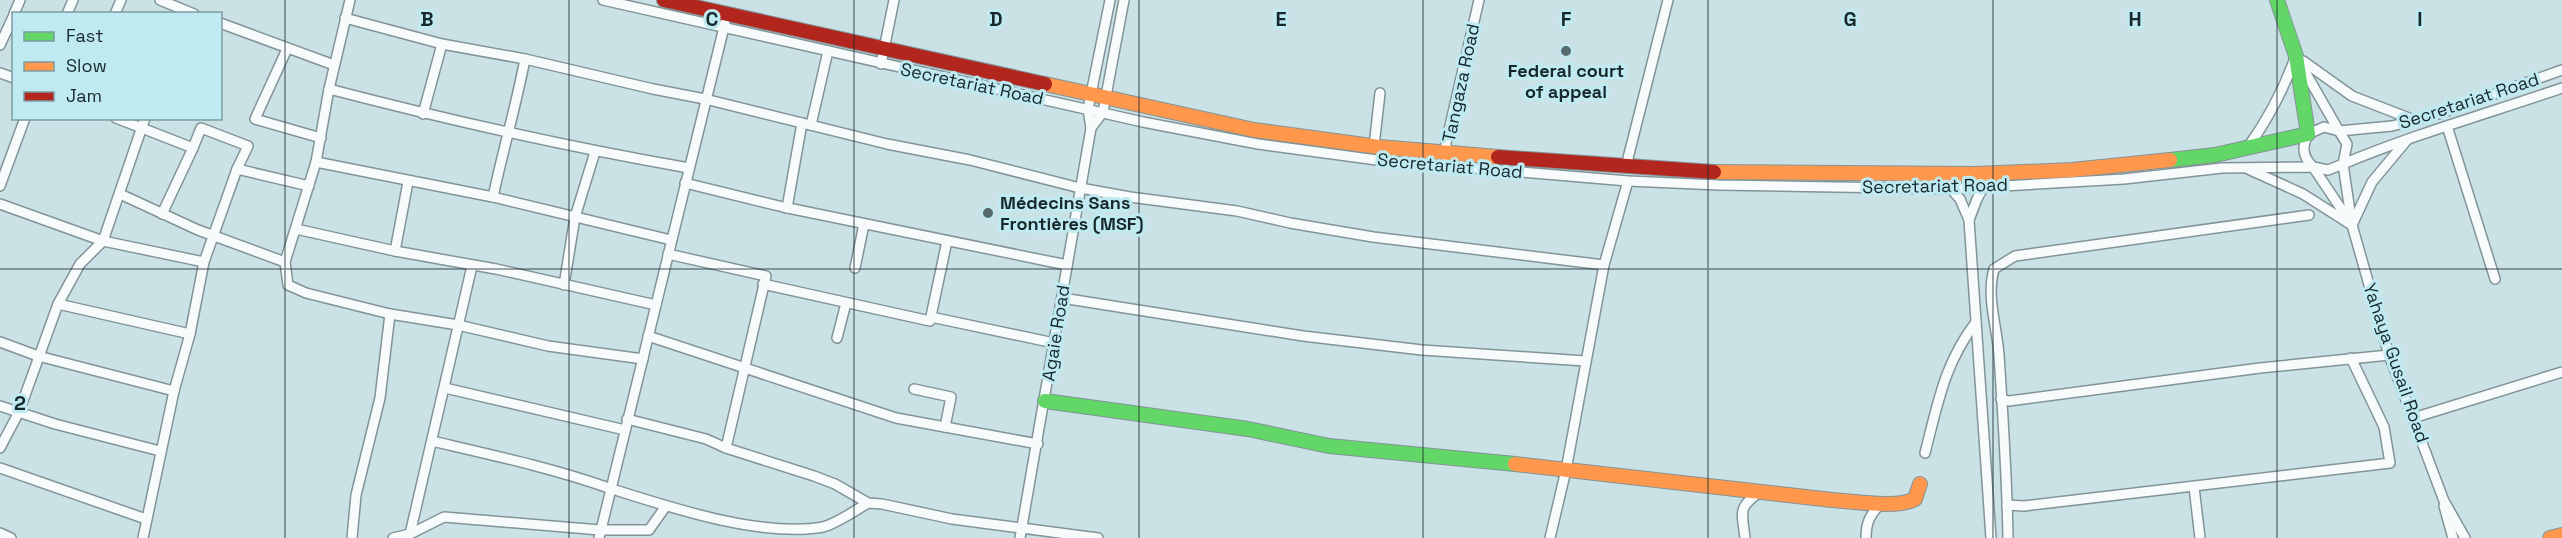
<svg xmlns="http://www.w3.org/2000/svg" width="2562" height="538" font-family="'Space Grotesk',sans-serif">
<style>
.lines{fill:none;stroke-linecap:round;stroke-linejoin:round}
.street-casing{stroke:#829497;stroke-width:12}
.fast-casing{stroke:#829497;stroke-width:16}
.slow-casing{stroke:#829497;stroke-width:16}
.jam-casing{stroke:#829497;stroke-width:16}
.street{stroke:#f7fbfb;stroke-width:9}
.fast{stroke:#63d668;stroke-width:14}
.slow{stroke:#ff974d;stroke-width:14}
.jam{stroke:#b3261e;stroke-width:14}
.grid{fill:none;stroke:#17282b;stroke-width:1.5;stroke-opacity:0.55}
.poi-dot{fill:#56696c;stroke:#bfeaf1;stroke-width:2}
.labels{text-anchor:middle;stroke-width:6;stroke-linejoin:round;paint-order:stroke}
.poi-label{font-size:18px;font-weight:bold;fill:#17282b;stroke:#bfeaf1}
.street-label{font-size:18px;fill:#17282b;stroke:#bfeaf1}
.grid-label{font-size:20px;text-anchor:middle;font-weight:bold;fill:#17282b;stroke:#bfeaf1;stroke-width:6;stroke-linejoin:round;paint-order:stroke}
</style>
<rect width="100%" height="100%" fill="#cae2e6"/>
<g class="lines">
<!-- street casing -->
<g class="street-casing">
<g id="street">
<path d="M 160,0 L 194,14"/>
<path d="M 350,0 L 329,89 L 316,162 L 285,262 L 288,285 L 306,293 L 390,314 L 458,325 L 548,346 L 643,359"/>
<path d="M 603,0 L 1143,122 L 1258,144 L 1377,160 L 1628,181 L 1719,185 L 1951,189 L 2124,179 L 2222,168 L 2313,167 L 2352,225"/>
<path d="M 14,14 L 20,0"/>
<path d="M 67,14 L 73,0"/>
<path d="M 115,14 L 121,0"/>
<path d="M 345,18 L 442,44 L 525,59 L 653,89 L 705,99 L 887,144 L 970,160 L 1080,188 L 1130,197 L 1237,211 L 1290,223 L 1373,237 L 1604,265"/>
<path d="M 220,23 L 334,65"/>
<path d="M 0,45 L 14,15"/>
<path d="M 287,49 L 255,119 L 321,138"/>
<path d="M 2303,61 L 2352,96 L 2414,120"/>
<path d="M 2300,63 L 2339,131 L 2392,126 L 2438,114 L 2562,70"/>
<path d="M 881,64 L 894,0"/>
<path d="M 0,73 L 14,78"/>
<path d="M 329,89 C 448,120 568,147 689,168"/>
<path d="M 423,114 L 442,44"/>
<path d="M 116,118 L 193,148 L 162,214"/>
<path d="M 811,125 L 828,51"/>
<path d="M 2447,126 L 2495,279"/>
<path d="M 2324,127 L 2339,131 L 2347,144 L 2343,164 L 2328,170 L 2313,167 C 2302,156 2302,147 2308,134 Z"/>
<path d="M 1091,128 L 1103,112 L 1124,0"/>
<path d="M 1374,146 L 1380,93"/>
<path d="M 2248,147 C 2268,119 2283,91 2295,58"/>
<path d="M 193,148 L 201,128 L 248,146 L 237,169"/>
<path d="M 1446,157 L 1446,143 L 1479,0"/>
<path d="M 316,162 L 493,197 L 671,240"/>
<path d="M 1630,168 L 1628,158 L 1668,0"/>
<path d="M 2248,169 L 2303,194 L 2350,224"/>
<path d="M 685,183 L 783,207 L 1067,265"/>
<path d="M 0,186 L 25,118"/>
<path d="M 1951,189 L 1960,199 L 1969,220 L 1991,538"/>
<path d="M 120,194 L 198,230 L 285,262"/>
<path d="M 493,197 C 503,150 516,106 525,59"/>
<path d="M 0,204 L 103,241 L 204,262"/>
<path d="M 787,208 L 802,123"/>
<path d="M 1969,220 L 1977,199 L 1983,188"/>
<path d="M 2352,225 L 2372,182 L 2407,140"/>
<path d="M 296,229 L 395,251 L 496,269 L 656,305"/>
<path d="M 395,251 L 408,182"/>
<path d="M 668,254 L 766,276 L 726,448"/>
<path d="M 855,268 L 864,224"/>
<path d="M 763,284 L 930,321 L 947,241"/>
<path d="M 564,285 L 575,217 L 595,152"/>
<path d="M 1062,298 L 1303,336 L 1422,350 L 1585,361"/>
<path d="M 58,304 L 190,334"/>
<path d="M 931,317 L 1054,343"/>
<path d="M 648,336 L 896,418 L 1038,444"/>
<path d="M 837,338 L 846,303"/>
<path d="M 0,342 L 38,356 L 174,391"/>
<path d="M 445,388 L 625,430"/>
<path d="M 914,389 L 951,397 L 945,427"/>
<path d="M 2001,399 L 2009,401 L 2260,368 L 2389,355"/>
<path d="M 0,406 L 55,424 L 160,451"/>
<path d="M 2413,418 L 2562,372"/>
<path d="M 627,419 L 706,439 L 726,448 L 814,476 L 835,484 L 868,503 L 882,504 L 952,519 L 1098,538"/>
<path d="M 432,441 C 492,455 552,468 609,488 C 669,507 761,538 823,527 C 838,523 854,511 868,503"/>
<path d="M 0,448 L 19,412 L 58,304 L 80,264 L 103,241 L 145,118"/>
<path d="M 1925,453 C 1938,403 1944,364 1976,322"/>
<path d="M 0,468 L 146,519"/>
<path d="M 2194,487 L 2200,538"/>
<path d="M 2007,505 L 2024,506 L 2390,463 L 2384,427 L 2351,358"/>
<path d="M 2444,506 L 2453,538"/>
<path d="M 0,533 L 11,538"/>
<path d="M 410,534 L 472,266"/>
<path d="M 143,538 L 174,391 L 190,334 L 204,262 L 237,169 L 309,186"/>
<path d="M 352,538 L 356,495 L 380,398 L 390,314"/>
<path d="M 393,538 L 410,534 L 444,517 L 600,530 L 649,530 L 666,506"/>
<path d="M 599,538 L 725,23"/>
<path d="M 1020,538 L 1091,128 L 1088,109 L 1110,0"/>
<path d="M 1550,538 L 1566,470 L 1604,265 L 1628,181"/>
<path d="M 1745,538 C 1742,511 1737,508 1761,491"/>
<path d="M 1866,538 C 1866,522 1870,515 1881,503"/>
<path d="M 2008,538 C 2007,477 2003,415 1999,355 C 1997,326 1986,297 1994,269 L 2015,256 L 2309,215"/>
<path d="M 2465,538 L 2444,501 L 2389,355 L 2352,225 L 2343,164 C 2415,134 2489,113 2562,88"/>
</g>
</g>
<!-- fast casing -->
<g class="fast-casing">
<g id="fast">
<path d="M 2170,160 L 2215,155 L 2308,134 L 2296,56 L 2277,0"/>
<path d="M 1045,401 L 1248,429 L 1329,446 L 1515,464"/>
</g>
</g>
<!-- slow casing -->
<g class="slow-casing">
<g id="slow">
<path d="M 1045,84 L 1254,130 L 1379,147 L 1498,157"/>
<path d="M 1714,172 L 1975,174 L 2072,170 L 2170,160"/>
<path d="M 1515,464 L 1832,500 C 1852,501 1898,509 1915,499 L 1920,484"/>
<path d="M 2550,538 L 2562,535"/>
</g>
</g>
<!-- jam casing -->
<g class="jam-casing">
<g id="jam">
<path d="M 664,0 L 1045,84"/>
<path d="M 1498,157 L 1714,172"/>
</g>
</g>
<!-- street -->
<use href="#street" class="street"/>
<!-- fast -->
<use href="#fast" class="fast"/>
<!-- slow -->
<use href="#slow" class="slow"/>
<!-- jam -->
<use href="#jam" class="jam"/>
</g>
<!-- grid -->
<path class="grid" d="M 285,0 L 285,538M 569,0 L 569,538M 854,0 L 854,538M 1139,0 L 1139,538M 1423,0 L 1423,538M 1708,0 L 1708,538M 1993,0 L 1993,538M 2277,0 L 2277,538M 0,269 L 2562,269"/>
<!-- markers -->
<g class="poi-dot">
<circle cx="1566" cy="51" r="6"/>
<circle cx="988" cy="213" r="6"/>
</g>
<g class="labels">
<!-- poi labels -->
<g class="poi-label">
<text x="1566" y="77">Federal court<tspan x="1566" dy="21">of appeal</tspan></text>
<text x="1000" y="209" text-anchor="start">Médecins Sans<tspan x="1000" dy="21">Frontières (MSF)</tspan></text>
</g>
<!-- street labels -->
<g class="street-label">
<text transform="translate(1461 83) rotate(-78)" y="6">Tangaza Road</text>
<text transform="translate(972 84) rotate(12)" y="6">Secretariat Road</text>
<text transform="translate(2469 101) rotate(-18)" y="6">Secretariat Road</text>
<text transform="translate(1450 166) rotate(5)" y="6">Secretariat Road</text>
<text transform="translate(1935 186) rotate(-1)" y="6">Secretariat Road</text>
<text transform="translate(1056 333) rotate(-81)" y="6">Agaie Road</text>
<text transform="translate(2396 363) rotate(71)" y="6">Yahaya Gusail Road</text>
</g>
</g>
<g class="grid-label">
<text x="427" y="26">B</text>
<text x="712" y="26">C</text>
<text x="996" y="26">D</text>
<text x="1281" y="26">E</text>
<text x="1566" y="26">F</text>
<text x="1850" y="26">G</text>
<text x="2135" y="26">H</text>
<text x="2420" y="26">I</text>
<text x="20" y="410">2</text>
</g>
<!-- legend -->
<rect x="12" y="12" width="210" height="108" fill="#bfeaf1" stroke="#7c9ca2" stroke-width="1.5"/>
<rect x="24" y="32" width="30" height="9" fill="#63d668" stroke="#7c9ca2" stroke-width="1.5"/>
<text x="66" y="42" font-size="18" fill="#17282b">Fast</text>
<rect x="24" y="62" width="30" height="9" fill="#ff974d" stroke="#7c9ca2" stroke-width="1.5"/>
<text x="66" y="72" font-size="18" fill="#17282b">Slow</text>
<rect x="24" y="92" width="30" height="9" fill="#b3261e" stroke="#7c9ca2" stroke-width="1.5"/>
<text x="66" y="102" font-size="18" fill="#17282b">Jam</text>
</svg>
